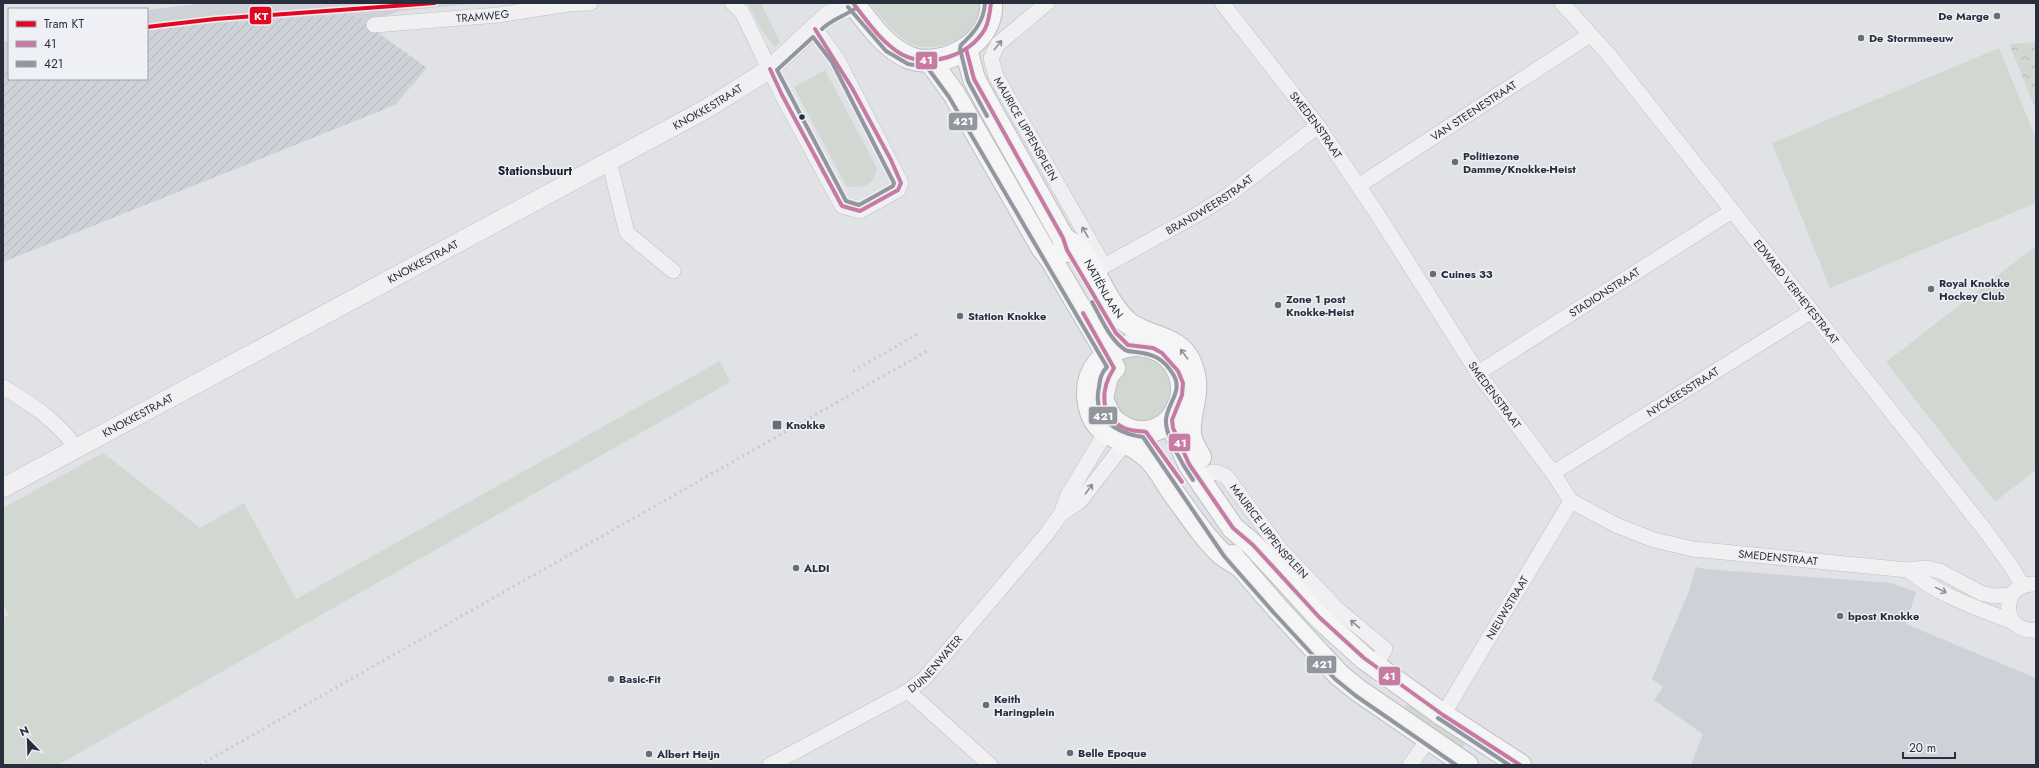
<svg xmlns="http://www.w3.org/2000/svg" width="2039" height="768" font-family="Jost,sans-serif">
<style>
.built{fill:#cfd1d8}
.industrial{fill:url(#industrial-furrows)}
.green{fill:#d0d8d1}
.forest{fill:url(#forest-crowns)}
.lines{fill:none;stroke-linecap:round;stroke-linejoin:round}
.minor-casing{stroke:#bfc0c3;stroke-width:16}
.tertiary-casing{stroke:#bfc0c3;stroke-width:20}
.primary-casing{stroke:#bdbfc3;stroke-width:24}
.minor{stroke:#f0f0f2;stroke-width:15}
.tertiary{stroke:#f0f0f2;stroke-width:19}
.primary{stroke:#f5f5f6;stroke-width:22}
.rail{stroke:#c9cacd;stroke-width:3;stroke-dasharray:2 4;stroke-linecap:butt}
.bus-1-casing{stroke:#eef0f5;stroke-width:7}
.bus-2-casing{stroke:#eef0f5;stroke-width:7}
.bus-1{stroke:#c77ba3;stroke-width:4}
.bus-2{stroke:#94969e;stroke-width:4}
.tram-1-casing{stroke:#eef0f5;stroke-width:7}
.tram-1{stroke:#e40521;stroke-width:4}
.oneway{stroke:#8c8f98}
.oneway2{stroke:#8f929a}
.poi-dot{fill:#696d78;stroke:#eef0f5;stroke-width:1.5}
.bus-dot{fill:#292e3d;stroke:#eef0f5;stroke-width:1.5}
.labels{text-anchor:middle;stroke-width:3;stroke-linejoin:round;paint-order:stroke}
.street-label{font-size:11px;fill:#292e3d;stroke:#eef0f5}
.poi-label{font-size:11px;font-weight:bold;fill:#292e3d;stroke:#eef0f5;text-anchor:start}
.neighbourhood-label{font-size:12px;font-weight:bold;fill:#1b202e;stroke:#eef0f5}
.line-badge{stroke:#eef0f5;stroke-width:1.5}
.badge-label{font-size:11px;text-anchor:middle;font-weight:bold;fill:#fff}
</style>
<defs>
<pattern id="industrial-furrows" width="10" height="10" patternUnits="userSpaceOnUse"><rect width="10" height="10" fill="#cfd1d8"/><path d="M-1 1l2-2M0 10L10 0M9 11l2-2" fill="none" stroke="#b2b4ba"/></pattern>
<pattern id="forest-crowns" width="20" height="18" patternUnits="userSpaceOnUse"><rect width="20" height="18" fill="#d0d8d1"/><path d="M2 6a3 3 0 1 1 6 0M12 15a3 3 0 1 1 6 0" fill="none" stroke="#b3bab4"/></pattern>
</defs>
<rect width="100%" height="100%" fill="#e1e2e5"/>
<!-- built -->
<g class="built">
<path d="M 206,3 L 472,3 L 472,4 L 400,11 L 371,21 L 349,14 L 204,24 L 147,31 L 147,10 Z"/>
<path d="M 9,40 L 9,64 L 3,66 L 3,42 Z"/>
<path d="M 1696,567 L 1705,569 L 1891,583 L 1916,592 L 1906,624 L 2036,678 L 2036,765 L 1691,765 L 1703,734 L 1654,700 L 1663,687 L 1652,679 L 1689,591 Z"/>
</g>
<!-- industrial -->
<path class="industrial" d="M 349,14 L 371,21 L 377,32 L 427,68 L 395,105 L 3,262 L 3,66 L 9,64 L 9,79 L 147,79 L 147,31 L 204,24 Z"/>
<!-- green -->
<g class="green">
<path d="M 748,3 L 761,3 L 780,42 L 775,47 L 762,31 Z"/>
<path d="M 869,3 L 982,3 C 977,31 956,47 928,47 C 922,47 913,46 908,42 C 892,33 881,16 869,3 Z"/>
<path d="M 1999,48 L 2036,138 L 2036,203 L 1830,288 L 1772,143 Z"/>
<path d="M 825,70 L 877,168 C 873,186 863,189 846,186 L 794,87 Z"/>
<path d="M 2036,246 L 2036,470 L 1995,502 L 1886,362 Z"/>
<path d="M 1140,351 L 1169,370 L 1174,400 L 1151,425 L 1122,418 L 1111,397 L 1114,358 Z"/>
<path d="M 720,361 L 730,382 L 58,765 L 3,765 L 3,618 L 9,615 L 3,604 L 3,508 L 103,453 L 200,528 L 244,503 L 296,599 Z"/>
<path d="M 1408,702 L 1467,741 L 1460,751 L 1402,711 Z"/>
</g>
<!-- forest -->
<path class="forest" d="M 2036,42 L 2036,110 L 2009,44 Z"/>
<g class="lines">
<!-- minor casing -->
<g class="minor-casing">
<g id="minor">
<path d="M 732,3 L 742,12 L 782,95 L 842,206 L 860,211 L 898,190 L 901,183 L 837,59 L 815,29"/>
<path id="s1" d="M 1047,3 L 998,44 L 991,58 L 996,76 L 1104,266"/>
<path id="s2" d="M 1222,3 L 1318,126 L 1376,212 L 1478,373 L 1553,473 L 1571,501 L 1616,525 L 1654,540 L 1693,549 L 1908,570 L 1926,568 L 1940,571 L 1981,593 L 1993,596 L 2011,595"/>
<path id="s3" d="M 1562,3 L 1609,55 L 1984,529 L 2011,566 L 2022,585"/>
<path id="s4" d="M 374,25 L 498,15 L 568,4 L 590,3"/>
<path d="M 609,161 L 627,233 L 673,271"/>
<path id="s5" d="M 1358,186 L 1590,35"/>
<path id="s6" d="M 1097,270 L 1198,214 L 1230,194 L 1318,126"/>
<path id="s7" d="M 1478,373 L 1732,211"/>
<path d="M 3,387 C 31,404 57,420 76,448"/>
<path id="s8" d="M 1210,473 L 1216,472 L 1226,476 L 1281,550 L 1337,609 L 1385,649 L 1375,666"/>
<path id="s9" d="M 1553,473 L 1812,311"/>
<path d="M 1061,514 L 1080,501 L 1118,452 L 1133,437"/>
<path d="M 1908,570 C 1937,595 1978,608 2013,622"/>
<path d="M 2036,584 C 1998,582 2001,634 2036,630"/>
<path d="M 908,691 L 990,765"/>
<path id="s10" d="M 1443,715 L 1571,501"/>
<path id="s11" d="M 770,765 L 908,691 L 924,679 L 1045,536 L 1061,514 L 1068,495 L 1100,442 L 1104,432"/>
<path d="M 1410,765 L 1428,740"/>
</g>
</g>
<!-- tertiary casing -->
<g class="tertiary-casing">
<g id="tertiary">
<path id="s12" d="M 3,488 L 706,109 L 770,69 L 828,15 L 844,9 L 853,3"/>
</g>
</g>
<!-- primary casing -->
<g class="primary-casing">
<g id="primary">
<path d="M 853,3 C 869,23 885,48 910,58 C 944,70 994,42 991,3"/>
<path d="M 966,49 L 974,79 L 987,103 L 1063,238 L 1067,251"/>
<path d="M 930,61 L 954,94 L 1043,249 L 1051,259 L 1104,349 L 1114,368 L 1107,376 L 1102,399 C 1105,406 1108,414 1113,420 C 1138,442 1170,433 1180,402 C 1183,392 1183,383 1179,373 C 1159,325 1085,343 1088,396 C 1091,439 1120,433 1145,455 C 1157,464 1164,479 1172,491 C 1188,512 1203,537 1223,555 C 1228,559 1235,562 1241,566"/>
<path id="s13" d="M 1063,238 C 1070,243 1077,247 1082,253 C 1086,257 1089,264 1092,269 C 1102,286 1112,309 1127,322 C 1147,339 1178,335 1190,362 C 1203,392 1188,408 1190,434 C 1191,442 1196,450 1200,457"/>
<path d="M 1172,420 L 1173,428 L 1189,464 L 1233,528 L 1253,545 L 1319,617 L 1364,658 L 1443,715 L 1520,765"/>
<path d="M 1232,556 L 1278,609 L 1339,675 L 1359,691 L 1467,765"/>
</g>
</g>
<!-- minor -->
<use href="#minor" class="minor"/>
<!-- tertiary -->
<use href="#tertiary" class="tertiary"/>
<!-- primary -->
<use href="#primary" class="primary"/>
<!-- rail -->
<g class="rail">
<path d="M 853,371 L 918,334"/>
<path d="M 200,765 L 929,350"/>
</g>
<!-- bus-1 casing -->
<g class="bus-1-casing">
<g id="bus-1">
<path d="M 853,3 C 867,21 881,42 901,54 C 929,69 969,56 985,29 C 989,21 990,12 991,3"/>
<path d="M 966,49 L 974,79 L 1063,238 L 1067,250 L 1116,333 L 1128,345 L 1153,348 L 1162,353 L 1178,371 L 1183,383 L 1182,395 L 1172,420 L 1173,428 L 1189,464 L 1233,528 L 1253,545 L 1319,617 L 1364,658 L 1443,715 L 1520,765"/>
<path d="M 770,69 L 782,95 L 842,206 L 860,211 L 898,190 L 901,183 L 891,160 L 852,88 L 815,29"/>
<path d="M 1083,313 L 1114,368 C 1101,388 1098,416 1124,428 C 1130,431 1139,431 1146,432 L 1182,482"/>
</g>
</g>
<!-- bus-2 casing -->
<g class="bus-2-casing">
<g id="bus-2">
<path d="M 985,3 C 984,21 974,33 961,45 L 960,49 L 968,81 L 987,116"/>
<path d="M 848,7 L 886,51 L 908,64 L 927,67 L 949,97 L 1107,367 C 1101,373 1100,379 1099,387 C 1092,418 1115,433 1143,437 L 1224,556 L 1274,613 L 1335,679 L 1356,696 L 1456,765"/>
<path d="M 822,29 C 832,19 845,16 856,8"/>
<path d="M 813,37 L 832,62 L 894,183 L 893,186 L 859,205 L 846,201 L 777,70 Z"/>
<path d="M 1092,302 C 1101,318 1109,338 1124,349 C 1127,352 1132,351 1136,352 C 1153,354 1163,358 1173,374 C 1184,391 1167,403 1166,420 C 1165,436 1184,467 1193,480"/>
<path d="M 1438,718 L 1509,765"/>
</g>
</g>
<!-- bus-1 -->
<use href="#bus-1" class="bus-1"/>
<!-- bus-2 -->
<use href="#bus-2" class="bus-2"/>
<!-- tram-1 casing -->
<g class="tram-1-casing">
<path id="tram-1" d="M 147,27 L 215,19 L 435,3"/>
</g>
<!-- tram-1 -->
<use href="#tram-1" class="tram-1"/>
</g>
<!-- one-way arrows -->
<defs><path id="oneway-shaft" d="M-6 0H5M1.5-3L5.5 0L1.5 3" fill="none" stroke-width="1.6" stroke-linecap="round" stroke-linejoin="round"/></defs>
<g class="oneway">
<use href="#oneway-shaft" transform="translate(998 45) rotate(-51)"/>
<use href="#oneway-shaft" transform="translate(1085 232) rotate(-120)"/>
<use href="#oneway-shaft" transform="translate(1089 489) rotate(-53)"/>
<use href="#oneway-shaft" transform="translate(1941 590) rotate(26)"/>
<use href="#oneway-shaft" transform="translate(1355 624) rotate(-140)"/>
</g>
<use class="oneway2" href="#oneway-shaft" transform="translate(1184 354) rotate(-127)"/>
<!-- markers -->
<g class="poi-dot">
<circle cx="1997" cy="16" r="4"/>
<circle cx="1861" cy="38" r="4"/>
<circle cx="1455" cy="162" r="4"/>
<circle cx="1433" cy="274" r="4"/>
<circle cx="1931" cy="289" r="4"/>
<circle cx="1278" cy="305" r="4"/>
<circle cx="960" cy="316" r="4"/>
<rect x="772" y="420" width="10" height="10" rx="2"/>
<circle cx="796" cy="568" r="4"/>
<circle cx="1840" cy="616" r="4"/>
<circle cx="611" cy="679" r="4"/>
<circle cx="986" cy="705" r="4"/>
<circle cx="1070" cy="753" r="4"/>
<circle cx="649" cy="754" r="4"/>
</g>
<circle class="bus-dot" cx="802" cy="117" r="3.5"/>
<g class="labels">
<!-- street labels -->
<g class="street-label">
<text dy="4" stroke="none"><textPath href="#s4" startOffset="109">TRAMWEG</textPath></text>
<text dy="4" stroke="none"><textPath href="#s12" startOffset="801">KNOKKESTRAAT</textPath></text>
<text dy="4" stroke="none"><textPath href="#s5" startOffset="138">VAN STEENESTRAAT</textPath></text>
<text dy="4" stroke="none"><textPath href="#s2" startOffset="154">SMEDENSTRAAT</textPath></text>
<text dy="4" stroke="none"><textPath href="#s1" startOffset="159">MAURICE LIPPENSPLEIN</textPath></text>
<text dy="4" stroke="none"><textPath href="#s6" startOffset="130">BRANDWEERSTRAAT</textPath></text>
<text dy="4" stroke="none"><textPath href="#s12" startOffset="477">KNOKKESTRAAT</textPath></text>
<text dy="4" stroke="none"><textPath href="#s13" startOffset="66">NATIËNLAAN</textPath></text>
<text dy="4" stroke="none"><textPath href="#s3" startOffset="372">EDWARD VERHEYESTRAAT</textPath></text>
<text dy="4" stroke="none"><textPath href="#s7" startOffset="150">STADIONSTRAAT</textPath></text>
<text dy="4" stroke="none"><textPath href="#s9" startOffset="153">NYCKEESSTRAAT</textPath></text>
<text dy="4" stroke="none"><textPath href="#s2" startOffset="478">SMEDENSTRAAT</textPath></text>
<text dy="4" stroke="none"><textPath href="#s12" startOffset="153">KNOKKESTRAAT</textPath></text>
<text dy="4" stroke="none"><textPath href="#s8" startOffset="87">MAURICE LIPPENSPLEIN</textPath></text>
<text dy="4" stroke="none"><textPath href="#s2" startOffset="826">SMEDENSTRAAT</textPath></text>
<text dy="4" stroke="none"><textPath href="#s10" startOffset="125">NIEUWSTRAAT</textPath></text>
<text dy="4" stroke="none"><textPath href="#s11" startOffset="195">DUINENWATER</textPath></text>
</g>
<!-- poi labels -->
<g class="poi-label">
<text x="1989" y="20" text-anchor="end">De Marge</text>
<text x="1869" y="42">De Stormmeeuw</text>
<text x="1463" y="160">Politiezone<tspan x="1463" dy="13">Damme/Knokke-Heist</tspan></text>
<text x="1441" y="278">Cuines 33</text>
<text x="1939" y="287">Royal Knokke<tspan x="1939" dy="13">Hockey Club</tspan></text>
<text x="1286" y="303">Zone 1 post<tspan x="1286" dy="13">Knokke-Heist</tspan></text>
<text x="968" y="320">Station Knokke</text>
<text x="786" y="429">Knokke</text>
<text x="804" y="572">ALDI</text>
<text x="1848" y="620">bpost Knokke</text>
<text x="619" y="683">Basic-Fit</text>
<text x="994" y="703">Keith<tspan x="994" dy="13">Haringplein</tspan></text>
<text x="1078" y="757">Belle Epoque</text>
<text x="657" y="758">Albert Heijn</text>
</g>
<!-- neighbourhood labels -->
<g class="neighbourhood-label">
<text x="535" y="175">Stationsbuurt</text>
</g>
</g>
<g class="line-badge">
<rect x="249" y="6" width="23" height="19" rx="4" fill="#e40521"/>
<rect x="915" y="51" width="23" height="19" rx="4" fill="#c77ba3"/>
<rect x="948" y="112" width="30" height="19" rx="4" fill="#94969e"/>
<rect x="1088" y="406" width="30" height="19" rx="4" fill="#94969e"/>
<rect x="1168" y="433" width="23" height="19" rx="4" fill="#c77ba3"/>
<rect x="1306" y="655" width="31" height="19" rx="4" fill="#94969e"/>
<rect x="1378" y="666" width="23" height="20" rx="4" fill="#c77ba3"/>
</g>
<g class="badge-label">
<text x="261" y="20">KT</text>
<text x="926" y="64">41</text>
<text x="963" y="125">421</text>
<text x="1103" y="420">421</text>
<text x="1180" y="447">41</text>
<text x="1322" y="668">421</text>
<text x="1389" y="680">41</text>
</g>
<!-- border -->
<rect width="2039" height="768" fill="none" stroke="#292e3d" stroke-width="8"/>
<!-- legend -->
<rect x="8" y="8" width="140" height="72" fill="#eef0f5" stroke="#9fa2ab"/>
<rect x="16" y="21" width="20" height="6" fill="#e40521" stroke="#9fa2ab"/>
<text x="44" y="28" font-size="12" fill="#292e3d">Tram KT</text>
<rect x="16" y="41" width="20" height="6" fill="#c77ba3" stroke="#9fa2ab"/>
<text x="44" y="48" font-size="12" fill="#292e3d">41</text>
<rect x="16" y="61" width="20" height="6" fill="#94969e" stroke="#9fa2ab"/>
<text x="44" y="68" font-size="12" fill="#292e3d">421</text>
<!-- north arrow -->
<g transform="translate(28 740) rotate(337)" stroke="#eef0f5" stroke-width="3" paint-order="stroke">
<path d="M0-3L7 15L0 10L-7 15Z" fill="#292e3d"/>
<text y="-6" font-size="11" font-weight="bold" text-anchor="middle" fill="#292e3d">N</text>
</g>
<!-- scale -->
<path d="M1903 752v6h52v-6" fill="none" stroke="#292e3d" stroke-width="2"/>
<text x="1909" y="752" font-size="12" fill="#292e3d" stroke="#eef0f5" stroke-width="3" paint-order="stroke">20 m</text>
</svg>
